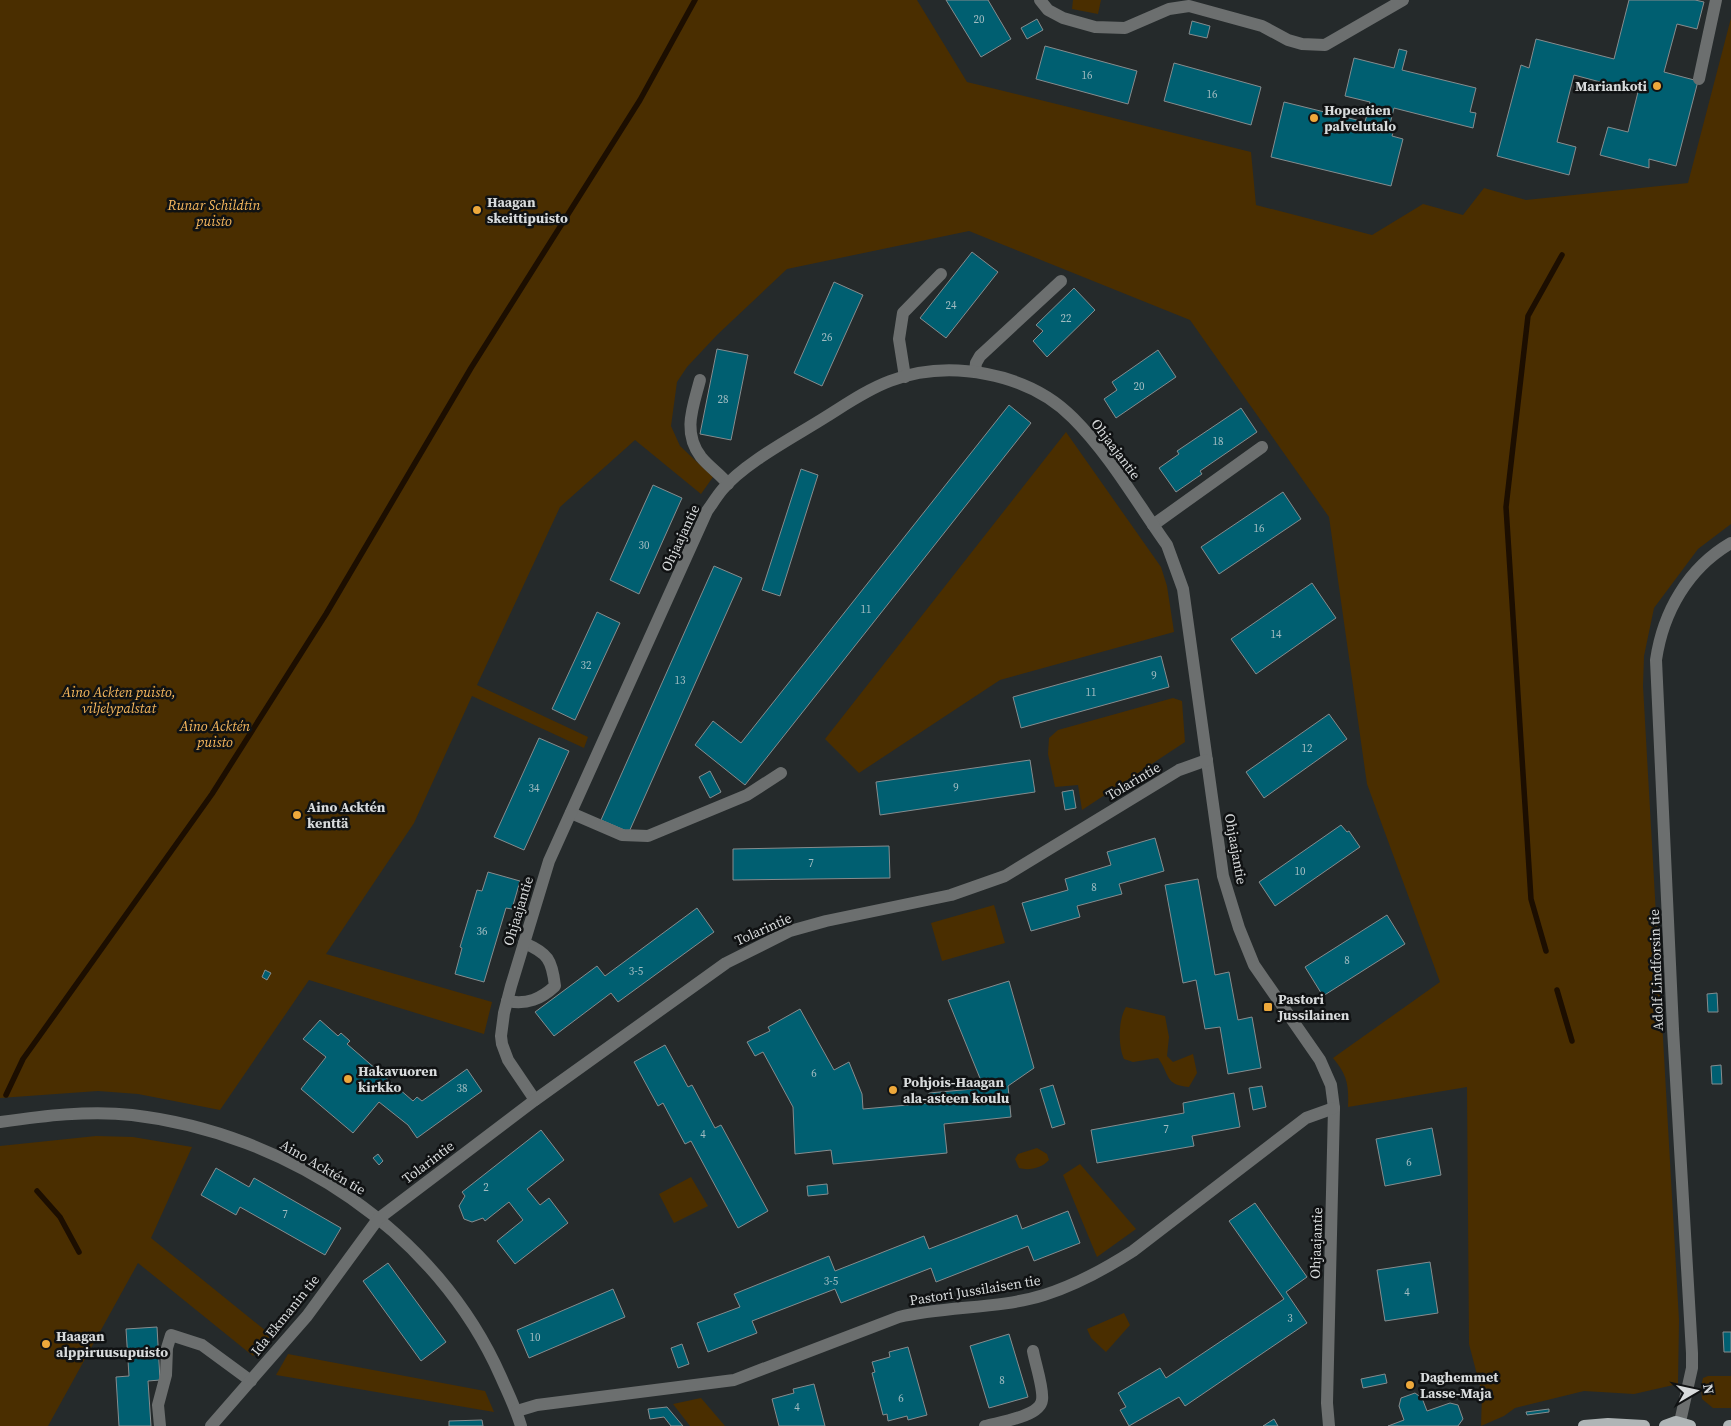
<svg xmlns="http://www.w3.org/2000/svg" width="1731" height="1426" font-family="'Source Serif 4',serif">
<style>
.green{fill:#4a2e00}
.lines{fill:none;stroke-linecap:round;stroke-linejoin:round}
.stream{stroke:#1c0e00;stroke-width:5.5}
.building{fill:#005f71;stroke:#868c8e}
.minor{stroke:#6c6f6f;stroke-width:12}
.major{stroke:#afb5b6;stroke-width:12}
.poi-dot{fill:#eda83b;stroke:#101213;stroke-width:2}
.labels{text-anchor:middle;stroke-width:5;stroke-linejoin:round;paint-order:stroke}
.number-label{font-size:11px;fill:#a2bcc1}
.poi-label{font-size:14px;font-weight:bold;fill:#d8dbdc;stroke:#101213;text-anchor:start}
.park-label{font-size:14px;font-style:italic;fill:#f8b95e;stroke:#101213}
.street-label{font-size:14px;fill:#d8dbdc;stroke:#101213}
</style>
<rect width="100%" height="100%" fill="#252a2b"/>
<!-- green -->
<g class="green">
<path d="M 0,0 L 917,0 L 967,82 L 1251,152 L 1256,205 L 1372,235 L 1423,204 L 1463,215 L 1484,188 L 1526,200 L 1688,183 L 1731,18 L 1731,524 L 1698,549 L 1654,608 L 1644,656 L 1643,686 L 1679,1320 L 1678,1384 L 1634,1394 L 1584,1391 L 1515,1408 L 1504,1416 L 1481,1426 L 1482,1394 L 1469,1344 L 1467,1087 L 1348,1107 C 1349,1084 1347,1075 1333,1058 L 1440,982 L 1367,784 L 1329,517 L 1190,320 L 969,231 L 787,269 L 717,335 L 687,367 L 677,382 L 671,426 L 680,446 L 713,477 L 701,494 L 635,440 L 560,507 L 477,685 L 588,737 L 584,748 L 472,696 L 414,823 L 326,954 L 492,1002 L 484,1034 L 309,980 L 220,1110 L 138,1094 L 98,1091 L 0,1098 Z"/>
<path d="M 1073,0 L 1101,0 L 1098,14 L 1072,9 Z"/>
<path d="M 1066,432 L 1161,567 L 1167,586 L 1174,632 L 1000,680 L 859,773 L 825,739 Z"/>
<path d="M 1173,698 L 1182,701 L 1185,742 L 1082,810 L 1078,785 L 1055,787 L 1048,754 L 1049,738 L 1058,730 Z"/>
<path d="M 994,905 L 1005,943 L 942,961 L 931,923 Z"/>
<path d="M 1126,1007 L 1165,1016 L 1169,1037 L 1167,1056 L 1173,1062 L 1193,1054 L 1197,1073 L 1189,1087 C 1164,1085 1170,1074 1158,1058 L 1133,1062 L 1124,1059 C 1118,1046 1118,1020 1126,1007 Z"/>
<path d="M 96,1136 L 133,1137 L 192,1147 L 151,1238 L 271,1335 L 253,1356 L 138,1263 L 48,1426 L 0,1426 L 0,1146 Z"/>
<path d="M 1037,1148 L 1047,1154 L 1049,1160 C 1042,1168 1029,1171 1019,1168 L 1015,1159 L 1018,1154 Z"/>
<path d="M 1080,1164 L 1136,1229 L 1097,1257 L 1063,1175 Z"/>
<path d="M 691,1177 L 708,1206 L 674,1223 L 659,1194 Z"/>
<path d="M 1124,1313 L 1130,1325 L 1106,1352 L 1091,1338 L 1087,1329 Z"/>
<path d="M 288,1354 L 485,1391 L 494,1412 L 276,1375 Z"/>
<path d="M 1708,1376 L 1731,1376 L 1731,1408 L 1713,1408 L 1702,1399 L 1701,1387 L 1703,1378 Z"/>
<path d="M 701,1398 L 725,1426 L 690,1426 L 673,1404 Z"/>
</g>
<g class="lines">
<!-- stream -->
<g class="stream">
<path d="M 1546,951 L 1531,899 L 1506,507 L 1528,316 L 1562,255"/>
<path d="M 1557,990 L 1572,1041"/>
<path d="M 6,1095 L 23,1059 L 212,794 L 326,614 L 471,368 L 640,100 L 695,0"/>
<path d="M 37,1191 L 60,1217 L 79,1252"/>
</g>
</g>
<!-- building -->
<g class="building">
<path d="M 946,0 L 988,0 L 1011,39 L 981,57 Z"/>
<path d="M 1629,0 L 1695,0 L 1704,2 L 1697,29 L 1677,24 L 1664,72 L 1698,81 L 1676,166 L 1649,159 L 1649,168 L 1600,155 L 1608,127 L 1628,132 L 1638,92 L 1574,75 L 1557,142 L 1576,147 L 1569,175 L 1497,156 L 1521,65 L 1529,68 L 1536,39 L 1614,59 Z"/>
<path d="M 1037,19 L 1043,30 L 1027,39 L 1021,28 Z"/>
<path d="M 1192,21 L 1210,26 L 1207,38 L 1189,34 Z"/>
<path d="M 1045,46 L 1137,71 L 1128,104 L 1036,79 Z"/>
<path d="M 1399,49 L 1407,51 L 1402,70 L 1476,88 L 1470,112 L 1476,113 L 1473,128 L 1394,108 L 1389,128 L 1394,129 L 1392,136 L 1403,139 L 1391,186 L 1271,157 L 1284,102 L 1365,122 L 1370,102 L 1345,96 L 1354,58 L 1394,68 Z"/>
<path d="M 1174,63 L 1261,87 L 1251,125 L 1164,101 Z"/>
<path d="M 972,252 L 998,272 L 946,338 L 920,318 Z"/>
<path d="M 834,282 L 863,295 L 822,386 L 794,373 Z"/>
<path d="M 1074,288 L 1095,310 L 1047,357 L 1033,341 L 1043,331 L 1036,325 Z"/>
<path d="M 717,349 L 748,355 L 731,440 L 700,434 Z"/>
<path d="M 1158,350 L 1176,377 L 1116,418 L 1104,399 L 1117,390 L 1112,382 Z"/>
<path d="M 1009,405 L 1031,423 L 745,785 L 695,745 L 713,721 L 741,743 Z"/>
<path d="M 1241,408 L 1257,432 L 1200,471 L 1202,474 L 1176,492 L 1159,468 L 1179,454 L 1177,451 Z"/>
<path d="M 801,469 L 818,475 L 780,596 L 762,590 Z"/>
<path d="M 653,485 L 682,498 L 639,594 L 610,580 Z"/>
<path d="M 1283,492 L 1301,519 L 1219,574 L 1201,547 Z"/>
<path d="M 714,566 L 742,578 L 629,832 L 601,820 Z"/>
<path d="M 1312,583 L 1336,618 L 1256,674 L 1231,639 Z"/>
<path d="M 597,612 L 620,623 L 575,720 L 552,709 Z"/>
<path d="M 1161,656 L 1169,687 L 1021,728 L 1013,697 Z"/>
<path d="M 1329,714 L 1347,739 L 1264,798 L 1246,772 Z"/>
<path d="M 539,738 L 569,751 L 524,850 L 494,837 Z"/>
<path d="M 1030,760 L 1035,792 L 880,815 L 876,782 Z"/>
<path d="M 710,771 L 721,792 L 710,798 L 699,777 Z"/>
<path d="M 1073,790 L 1076,808 L 1065,810 L 1062,792 Z"/>
<path d="M 1341,825 L 1347,832 L 1349,831 L 1360,847 L 1275,906 L 1259,882 Z"/>
<path d="M 1155,838 L 1164,871 L 1119,884 L 1122,894 L 1077,906 L 1080,917 L 1031,931 L 1022,903 L 1068,890 L 1065,879 L 1111,865 L 1107,852 Z"/>
<path d="M 889,846 L 890,878 L 733,880 L 733,849 Z"/>
<path d="M 488,872 L 520,881 L 512,909 L 506,908 L 484,982 L 455,974 L 462,948 L 460,947 L 477,890 L 482,891 Z"/>
<path d="M 1198,879 L 1215,975 L 1229,972 L 1238,1020 L 1252,1017 L 1261,1068 L 1228,1074 L 1220,1027 L 1205,1029 L 1196,980 L 1183,983 L 1165,885 Z"/>
<path d="M 697,908 L 714,932 L 618,1002 L 611,993 L 554,1036 L 535,1012 L 597,966 L 605,976 Z"/>
<path d="M 1387,915 L 1405,944 L 1323,996 L 1305,967 Z"/>
<path d="M 265,970 L 271,973 L 267,980 L 262,977 Z"/>
<path d="M 1009,981 L 1034,1068 L 1008,1086 L 1011,1117 L 944,1124 L 947,1153 L 833,1164 L 831,1150 L 795,1154 L 793,1107 L 763,1052 L 755,1056 L 747,1042 L 770,1031 L 768,1027 L 800,1009 L 834,1070 L 849,1062 L 862,1094 L 863,1109 L 930,1103 L 929,1093 L 984,1088 L 948,1000 Z"/>
<path d="M 1717,993 L 1718,1012 L 1708,1012 L 1707,994 Z"/>
<path d="M 320,1020 L 338,1036 L 341,1033 L 350,1041 L 347,1044 L 413,1101 L 417,1097 L 422,1101 L 467,1069 L 482,1091 L 417,1138 L 408,1125 L 379,1102 L 353,1133 L 301,1089 L 326,1057 L 303,1039 Z"/>
<path d="M 665,1045 L 688,1087 L 692,1085 L 715,1128 L 721,1125 L 768,1211 L 738,1228 L 691,1141 L 685,1144 L 663,1103 L 658,1106 L 634,1062 Z"/>
<path d="M 1721,1065 L 1722,1084 L 1712,1084 L 1711,1066 Z"/>
<path d="M 1053,1085 L 1065,1124 L 1052,1128 L 1040,1089 Z"/>
<path d="M 1262,1086 L 1266,1107 L 1253,1110 L 1249,1088 Z"/>
<path d="M 1234,1093 L 1240,1127 L 1192,1136 L 1194,1146 L 1097,1163 L 1091,1130 L 1184,1113 L 1183,1103 Z"/>
<path d="M 1432,1128 L 1441,1175 L 1385,1186 L 1376,1139 Z"/>
<path d="M 541,1130 L 564,1160 L 527,1189 L 540,1205 L 549,1198 L 568,1223 L 515,1264 L 497,1241 L 523,1220 L 509,1202 L 485,1221 L 483,1218 L 472,1222 L 464,1219 L 459,1206 L 465,1196 L 462,1192 Z"/>
<path d="M 378,1154 L 383,1161 L 379,1165 L 373,1158 Z"/>
<path d="M 216,1168 L 249,1187 L 254,1178 L 341,1228 L 325,1255 L 240,1207 L 236,1215 L 201,1195 Z"/>
<path d="M 827,1184 L 828,1194 L 808,1196 L 807,1186 Z"/>
<path d="M 1255,1203 L 1307,1277 L 1286,1292 L 1307,1323 L 1185,1406 L 1179,1397 L 1129,1426 L 1120,1410 L 1126,1407 L 1118,1393 L 1160,1368 L 1166,1378 L 1284,1299 L 1229,1221 Z"/>
<path d="M 1068,1211 L 1080,1243 L 1034,1261 L 1028,1246 L 936,1282 L 931,1268 L 841,1303 L 835,1289 L 752,1321 L 757,1333 L 708,1352 L 697,1323 L 740,1307 L 734,1294 L 829,1256 L 835,1271 L 924,1236 L 929,1249 L 1017,1215 L 1022,1229 Z"/>
<path d="M 1430,1262 L 1438,1313 L 1385,1321 L 1377,1270 Z"/>
<path d="M 388,1263 L 446,1342 L 421,1361 L 363,1281 Z"/>
<path d="M 613,1289 L 625,1317 L 529,1358 L 517,1330 Z"/>
<path d="M 157,1327 L 160,1380 L 148,1381 L 151,1426 L 119,1426 L 116,1377 L 129,1376 L 126,1329 Z"/>
<path d="M 1723,1332 L 1731,1332 L 1731,1352 L 1724,1352 Z"/>
<path d="M 1009,1334 L 1028,1397 L 989,1408 L 970,1346 Z"/>
<path d="M 682,1344 L 689,1364 L 678,1368 L 671,1348 Z"/>
<path d="M 908,1347 L 927,1415 L 908,1420 L 907,1416 L 888,1421 L 887,1414 L 883,1415 L 872,1373 L 875,1372 L 872,1362 L 890,1357 L 889,1352 Z"/>
<path d="M 1385,1374 L 1387,1383 L 1363,1388 L 1361,1379 Z"/>
<path d="M 814,1384 L 825,1426 L 779,1426 L 772,1399 L 794,1393 L 793,1389 Z"/>
<path d="M 1415,1393 L 1422,1398 L 1427,1411 L 1450,1403 L 1458,1405 L 1463,1419 L 1458,1426 L 1388,1426 L 1404,1420 L 1399,1406 L 1401,1398 Z"/>
<path d="M 667,1407 L 683,1426 L 671,1426 L 664,1417 L 650,1419 L 648,1409 Z"/>
<path d="M 1549,1409 L 1549,1412 L 1527,1415 L 1526,1412 Z"/>
<path d="M 1274,1419 L 1278,1426 L 1263,1426 Z"/>
<path d="M 482,1420 L 483,1426 L 449,1426 L 449,1421 Z"/>
</g>
<g class="lines">
<!-- minor -->
<g class="minor">
<path d="M 1040,0 L 1048,10 L 1063,18 L 1095,27 L 1125,28 L 1169,9 L 1189,6 L 1262,26 L 1288,40 L 1302,44 L 1325,45 L 1403,0"/>
<path d="M 1699,79 L 1716,0"/>
<path d="M 975,371 L 976,363 L 980,356 L 1061,281"/>
<path d="M 905,377 L 899,339 L 903,313 L 941,274"/>
<path d="M 700,380 C 693,407 682,432 701,457 C 709,467 720,474 728,484"/>
<path d="M 1153,525 L 1262,447"/>
<path d="M 571,813 L 622,835 L 648,836 L 747,795 L 781,773"/>
<path d="M 507,1001 C 527,1005 541,999 555,986 C 552,960 548,953 524,943"/>
<path d="M 535,1100 L 508,1060 L 502,1044 L 501,1036 L 504,1013 L 511,986 L 549,861 L 707,511 C 712,504 717,496 722,490 C 744,463 794,437 824,418 C 845,405 866,390 890,381 C 948,359 1028,372 1073,418 C 1110,455 1137,503 1167,545 L 1183,589 L 1223,876 L 1239,928 L 1254,965 L 1320,1060 L 1331,1085 L 1334,1108 L 1327,1403 L 1329,1426"/>
<path d="M 0,1122 C 43,1116 89,1110 132,1115 C 288,1133 437,1232 501,1377 C 508,1393 516,1409 521,1426"/>
<path d="M 517,1411 L 537,1405 L 734,1380 L 899,1317 C 946,1306 1000,1309 1044,1295 C 1076,1285 1105,1269 1133,1251 L 1306,1118 L 1334,1108"/>
<path d="M 1680,1422 L 1692,1368 L 1692,1353 L 1673,1029 L 1656,660 C 1663,612 1688,568 1731,543"/>
<path d="M 160,1426 L 158,1405 L 166,1375 L 167,1348 L 171,1335 L 202,1345 L 251,1381"/>
<path d="M 211,1426 L 307,1316 L 378,1219 L 535,1100 L 726,963 L 790,931 L 826,921 L 951,895 L 1005,876 L 1179,770 L 1207,760"/>
<path d="M 985,1426 C 999,1422 1040,1417 1042,1400 C 1044,1389 1035,1363 1033,1351"/>
</g>
<!-- major -->
<g class="major">
<path d="M 1584,1426 L 1608,1424 L 1644,1426"/>
<path d="M 1665,1426 L 1676,1422 L 1690,1426"/>
<path d="M 1729,1426 L 1731,1426"/>
</g>
</g>
<!-- markers -->
<g class="poi-dot">
<circle cx="1657" cy="86" r="5"/>
<circle cx="1314" cy="118" r="5"/>
<circle cx="477" cy="210" r="5"/>
<circle cx="297" cy="815" r="5"/>
<rect x="1263" y="1002" width="10" height="10" rx="2.5"/>
<circle cx="348" cy="1079" r="5"/>
<circle cx="893" cy="1090" r="5"/>
<circle cx="46" cy="1344" r="5"/>
<circle cx="1410" cy="1385" r="5"/>
</g>
<g class="labels">
<!-- number labels -->
<g class="number-label">
<text x="979" y="23">20</text>
<text x="1087" y="79">16</text>
<text x="1212" y="98">16</text>
<text x="951" y="309">24</text>
<text x="1066" y="322">22</text>
<text x="827" y="341">26</text>
<text x="1139" y="390">20</text>
<text x="723" y="403">28</text>
<text x="1218" y="445">18</text>
<text x="1259" y="532">16</text>
<text x="644" y="549">30</text>
<text x="866" y="613">11</text>
<text x="1276" y="638">14</text>
<text x="586" y="669">32</text>
<text x="1154" y="679">9</text>
<text x="680" y="684">13</text>
<text x="1091" y="696">11</text>
<text x="1307" y="752">12</text>
<text x="956" y="791">9</text>
<text x="534" y="792">34</text>
<text x="811" y="867">7</text>
<text x="1300" y="875">10</text>
<text x="1094" y="891">8</text>
<text x="482" y="935">36</text>
<text x="1347" y="964">8</text>
<text x="636" y="975">3-5</text>
<text x="814" y="1077">6</text>
<text x="462" y="1092">38</text>
<text x="1166" y="1133">7</text>
<text x="703" y="1138">4</text>
<text x="1409" y="1166">6</text>
<text x="486" y="1191">2</text>
<text x="285" y="1218">7</text>
<text x="831" y="1285">3-5</text>
<text x="1407" y="1296">4</text>
<text x="1290" y="1322">3</text>
<text x="535" y="1341">10</text>
<text x="1002" y="1384">8</text>
<text x="901" y="1402">6</text>
<text x="797" y="1411">4</text>
</g>
<!-- poi labels -->
<g class="poi-label">
<text x="1647" y="91" text-anchor="end">Mariankoti</text>
<text x="1324" y="115">Hopeatien<tspan x="1324" dy="16">palvelutalo</tspan></text>
<text x="487" y="207">Haagan<tspan x="487" dy="16">skeittipuisto</tspan></text>
<text x="307" y="812">Aino Acktén<tspan x="307" dy="16">kenttä</tspan></text>
<text x="1278" y="1004">Pastori<tspan x="1278" dy="16">Jussilainen</tspan></text>
<text x="358" y="1076">Hakavuoren<tspan x="358" dy="16">kirkko</tspan></text>
<text x="903" y="1087">Pohjois-Haagan<tspan x="903" dy="16">ala-asteen koulu</tspan></text>
<text x="56" y="1341">Haagan<tspan x="56" dy="16">alppiruusupuisto</tspan></text>
<text x="1420" y="1382">Daghemmet<tspan x="1420" dy="16">Lasse-Maja</tspan></text>
</g>
<!-- park labels -->
<g class="park-label">
<text x="214" y="210">Runar Schildtin<tspan x="214" dy="16">puisto</tspan></text>
<text x="119" y="697">Aino Ackten puisto,<tspan x="119" dy="16">viljelypalstat</tspan></text>
<text x="215" y="731">Aino Acktén<tspan x="215" dy="16">puisto</tspan></text>
</g>
<!-- street labels -->
<g class="street-label">
<text transform="translate(1116 449) rotate(53)" y="5">Ohjaajantie</text>
<text transform="translate(680 538) rotate(-65)" y="5">Ohjaajantie</text>
<text transform="translate(1133 781) rotate(-31)" y="5">Tolarintie</text>
<text transform="translate(1236 849) rotate(80)" y="5">Ohjaajantie</text>
<text transform="translate(518 911) rotate(-73)" y="5">Ohjaajantie</text>
<text transform="translate(763 929) rotate(-24)" y="5">Tolarintie</text>
<text transform="translate(1656 970) rotate(-92)" y="5">Adolf Lindforsin tie</text>
<text transform="translate(428 1162) rotate(-37)" y="5">Tolarintie</text>
<text transform="translate(323 1167) rotate(30)" y="5">Aino Acktén tie</text>
<text transform="translate(1316 1243) rotate(-88)" y="5">Ohjaajantie</text>
<text transform="translate(975 1290) rotate(-9)" y="5">Pastori Jussilaisen tie</text>
<text transform="translate(285 1315) rotate(-51)" y="5">Ida Ekmanin tie</text>
</g>
</g>
<!-- north arrow -->
<g transform="translate(1696 1391) rotate(81)" stroke="#101213" stroke-width="4" paint-order="stroke">
<path d="M0-4L9 19L0 12L-9 19Z" fill="#d8dbdc"/>
<text y="-8" font-size="14" font-weight="bold" text-anchor="middle" fill="#d8dbdc">N</text>
</g>
</svg>
